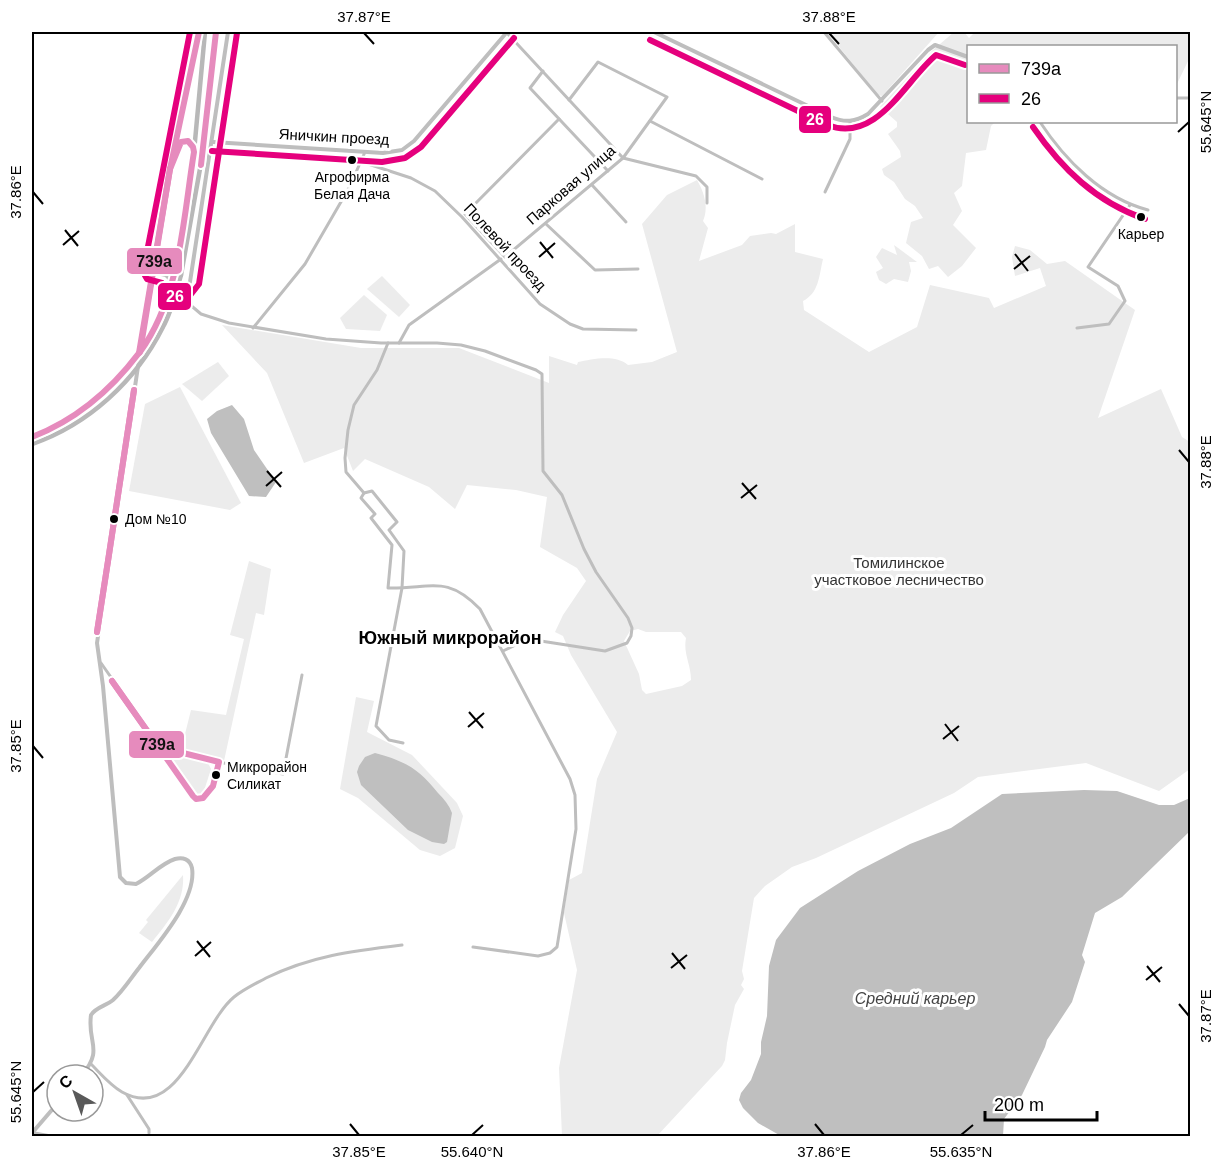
<svg xmlns="http://www.w3.org/2000/svg" width="1222" height="1168" font-family="Helvetica,sans-serif">
<style>
.green{fill:#ececec;fill-rule:evenodd}
.water{fill:#bfbfbf}
.lines{fill:none;stroke-linecap:round;stroke-linejoin:round}
.minor{stroke:#bebebe;stroke-width:3}
.tertiary{stroke:#bebebe;stroke-width:4}
.secondary{stroke:#b8b8b8;stroke-width:4.5}
.secondary-bridge{stroke:#b8b8b8;stroke-width:4.5}
.bus-1-casing{stroke:#fff;stroke-width:10}
.bus-2-casing{stroke:#fff;stroke-width:10}
.bus-1{stroke:#e68bbd;stroke-width:6}
.bus-2{stroke:#e5007d;stroke-width:6}
.ticks{fill:none;stroke:#000;stroke-width:2}
.bus-dot{fill:#000;stroke:#fff;stroke-width:2}
.labels{text-anchor:middle;stroke-width:6;stroke-linejoin:round;paint-order:stroke}
.bus-label{font-size:14px;fill:#000;stroke:#fff}
.street-label{font-size:15px;fill:#000;stroke:#fff}
.park-label{font-size:15px;fill:#333;stroke:#fff}
.water-label{font-size:16px;font-style:italic;fill:#444;stroke:#fff}
.quarter-label{font-size:18px;font-weight:bold;fill:#000;stroke:#fff}
.line-badge{stroke:#fff;stroke-width:2}
.badge-label{font-size:16px;text-anchor:middle;font-weight:bold;fill:#fff}
.pale-badge-label{font-size:16px;text-anchor:middle;font-weight:bold;fill:#111}
.neatline{fill:none;stroke:#000;stroke-width:2}
.ticks-label{font-size:15px;text-anchor:middle;fill:#000}
</style>
<rect width="100%" height="100%" fill="#fff"/>
<!-- green -->
<g class="green">
<path d="M 827,32 L 939,32 L 882,96 L 878,95 Z"/>
<path d="M 954,32 L 964,32 L 969,38 L 975,32 L 1190,32 L 1190,57 L 1176,86 L 1176,46 L 968,46 L 968,122 L 995,122 L 991,126 L 986,150 L 966,153 L 962,186 L 954,193 L 962,211 L 953,225 L 976,248 L 962,266 L 948,277 L 938,266 L 929,269 L 922,256 L 906,243 L 911,222 L 923,218 L 915,206 L 905,199 L 894,182 L 884,175 L 882,169 L 901,157 L 900,151 L 888,134 L 897,127 L 897,122 L 880,107 L 933,50 Z"/>
<path d="M 697,180 C 704,192 709,207 703,221 L 708,228 L 699,261 L 742,245 L 750,236 L 771,233 L 776,234 L 795,224 L 795,252 L 823,259 C 819,276 819,293 803,301 L 804,310 L 869,352 L 917,327 L 930,285 L 989,298 L 994,308 L 1046,286 L 1040,268 L 1015,276 L 1012,257 L 1015,246 L 1030,250 L 1047,264 L 1065,261 L 1135,310 L 1098,418 L 1161,389 L 1182,437 L 1190,442 L 1190,769 L 1159,791 L 1086,763 L 978,777 L 954,793 L 816,858 L 792,867 L 765,886 L 754,898 L 742,971 L 744,979 L 741,985 L 744,989 L 735,1005 L 727,1043 L 725,1060 L 722,1066 L 657,1136 L 562,1136 L 559,1068 L 577,970 L 564,913 L 569,880 L 582,873 L 597,779 L 617,732 L 571,655 L 563,636 L 555,632 L 563,615 L 586,581 L 577,568 L 540,547 L 547,497 L 516,490 L 467,485 L 455,509 L 429,487 L 365,459 L 353,471 L 344,448 L 304,463 L 267,373 L 222,325 L 361,348 L 459,348 L 549,383 L 549,356 L 577,365 L 578,362 C 592,359 616,354 628,365 L 652,362 L 677,352 L 642,224 L 667,195 ZM 638,629 L 646,632 L 681,632 L 686,638 C 683,654 691,664 691,680 L 682,686 L 646,694 L 642,690 L 639,674 L 624,641 L 630,631 Z"/>
<path d="M 894,245 L 917,262 L 909,262 L 911,271 L 908,282 L 894,279 L 886,284 L 879,280 L 876,272 L 883,268 L 876,257 L 882,248 L 897,255 Z"/>
<path d="M 382,276 L 410,305 L 399,317 L 367,289 Z"/>
<path d="M 364,295 L 387,315 L 380,331 L 346,329 L 340,318 Z"/>
<path d="M 218,362 L 229,376 L 202,401 L 182,384 Z"/>
<path d="M 180,387 L 241,503 L 230,510 L 129,491 L 145,404 Z"/>
<path d="M 249,561 L 271,569 L 264,615 L 256,613 L 224,761 L 181,750 L 191,710 L 226,715 L 244,639 L 230,635 Z"/>
<path d="M 356,697 L 374,701 L 367,732 L 412,755 L 457,803 L 463,816 L 455,848 L 440,856 L 420,850 L 358,798 L 340,789 Z"/>
<path d="M 172,753 L 208,763 L 211,769 L 203,794 L 200,796 L 196,794 L 170,759 Z"/>
<path d="M 183,875 C 185,902 168,922 152,942 L 139,933 L 148,922 L 146,920 Z"/>
</g>
<!-- water -->
<g class="water">
<path d="M 232,405 L 244,419 L 254,450 L 276,482 L 266,497 L 249,496 L 211,433 L 207,419 L 217,411 Z"/>
<path d="M 375,753 C 405,761 419,769 438,793 C 444,799 449,805 452,813 L 447,842 L 444,844 L 432,842 L 408,830 L 361,785 L 357,772 L 359,766 L 365,757 Z"/>
<path d="M 1084,790 L 1117,791 L 1159,805 L 1174,805 L 1190,798 L 1190,831 L 1122,897 L 1095,913 L 1082,955 L 1085,962 L 1072,1002 L 1047,1040 L 1045,1047 L 1022,1095 L 1004,1119 L 1003,1136 L 887,1135 L 781,1136 L 758,1123 L 743,1108 L 739,1100 L 741,1093 L 751,1080 L 761,1054 L 761,1042 L 767,1016 L 769,966 L 776,940 L 800,908 L 858,871 L 910,844 L 951,828 L 1002,794 Z"/>
</g>
<g class="lines">
<!-- minor -->
<g class="minor">
<path d="M 824,32 L 882,101"/>
<path d="M 507,33 L 623,158 L 696,176 L 707,187 L 707,203"/>
<path d="M 543,71 L 530,88 L 608,171"/>
<path d="M 1176,98 L 1190,98"/>
<path d="M 559,119 L 465,214 L 505,257 L 623,158 L 667,97 L 598,62 L 569,100"/>
<path d="M 650,121 L 762,179"/>
<path d="M 1040,122 C 1065,160 1102,198 1148,210"/>
<path d="M 362,162 L 411,178 L 435,191 L 462,217 L 540,304 L 570,324 L 583,329 L 636,330"/>
<path d="M 592,185 L 626,222"/>
<path d="M 825,192 L 850,139 L 850,122"/>
<path d="M 546,224 L 595,270 L 638,269"/>
<path d="M 182,291 L 188,303 L 201,314 L 229,323 L 326,339 L 381,343 L 437,343 L 461,345 L 485,351 L 536,370 L 542,374 L 543,471 L 562,495 L 584,549 L 596,572 L 628,618 L 632,628 L 631,636 L 627,643 L 605,651 L 528,639 L 503,651"/>
<path d="M 186,298 L 188,284"/>
<path d="M 253,328 L 305,264 L 349,188 L 365,152"/>
<path d="M 1077,328 L 1109,324 L 1125,301 L 1118,286 L 1088,267 L 1130,205"/>
<path d="M 388,343 L 377,370 L 354,405 L 348,430 L 345,458 L 346,472 L 364,493 L 361,498 L 375,514 L 371,518 L 392,545 L 388,588 C 431,589 446,574 480,609 L 570,779 L 575,795 L 576,829 L 557,947 L 550,953 L 538,956 L 473,947"/>
<path d="M 399,343 L 409,325 L 501,259"/>
<path d="M 364,493 L 372,491 L 397,522 L 389,530 L 404,551 L 402,588 L 376,726 L 389,740 L 403,743"/>
<path d="M 101,663 L 196,799 L 203,798 L 213,786 L 219,763"/>
<path d="M 159,747 L 213,761 L 283,774 L 302,675"/>
<path d="M 91,1064 C 100,1073 110,1085 122,1092 C 179,1124 201,1024 234,997 C 244,989 255,984 266,978 C 311,956 352,951 402,945"/>
<path d="M 127,1095 L 149,1129 L 149,1133"/>
</g>
<!-- tertiary -->
<g class="tertiary">
<path d="M 654,32 L 831,117 C 845,123 855,122 868,114 L 928,50 L 935,45 L 968,57"/>
<path d="M 213,142 L 383,153 L 402,150 L 414,141 L 507,32"/>
<path d="M 177,146 L 181,142 L 188,141 L 193,149"/>
<path d="M 152,272 L 166,275 L 182,291 L 190,282 L 228,32"/>
<path d="M 82,1075 C 104,1049 87,1043 91,1015 C 96,1007 106,1006 113,1000 C 123,991 131,978 139,968 C 157,944 197,900 192,868 C 190,859 183,857 175,859 C 160,864 150,877 136,884 L 126,883 L 120,877 L 103,686 L 97,643 L 152,272 L 199,32"/>
<path d="M 32,1133 L 57,1104"/>
<path d="M 32,1133 L 48,1136"/>
</g>
<!-- secondary -->
<g class="secondary">
<path d="M 174,273 L 194,152 L 205,32"/>
<path d="M 181,275 L 203,152 L 216,32"/>
</g>
<!-- secondary-bridge -->
<g class="secondary-bridge">
<path d="M 32,437 C 84,418 135,373 158,321 C 165,306 169,289 174,273"/>
<path d="M 32,444 C 88,425 136,381 163,327 C 172,311 176,292 181,275"/>
</g>
<!-- bus-1 casing -->
<g class="bus-1-casing">
<g id="bus-1">
<path d="M 201,165 L 216,32"/>
<path d="M 170,169 L 199,32"/>
<path d="M 140,352 L 170,169"/>
<path d="M 140,352 C 181,295 183,219 194,152 L 193,147 L 188,141 L 181,142 L 170,169"/>
<path d="M 139,353 L 170,169"/>
<path d="M 32,437 C 76,420 111,390 139,353"/>
<path d="M 108,561 L 134,390"/>
<path d="M 108,561 L 134,390"/>
<path d="M 97,632 L 108,561"/>
<path d="M 97,632 L 108,561"/>
<path d="M 112,681 L 148,732"/>
<path d="M 112,681 L 148,732"/>
<path d="M 148,732 L 159,747 L 219,762 L 213,786 L 203,798 L 196,799 L 193,796 Z"/>
</g>
</g>
<!-- bus-2 casing -->
<g class="bus-2-casing">
<g id="bus-2">
<path d="M 190,32 L 143,272 L 147,279 L 162,283 L 176,298 L 182,300 L 188,298 L 199,284 L 237,33"/>
<path d="M 650,40 L 827,125 C 877,144 904,82 936,55 L 965,65"/>
<path d="M 1033,127 C 1062,169 1096,202 1145,219"/>
<path d="M 212,151 L 382,162 L 405,158 L 421,147 L 514,38"/>
</g>
</g>
<!-- bus-1 -->
<use href="#bus-1" class="bus-1"/>
<!-- bus-2 -->
<use href="#bus-2" class="bus-2"/>
</g>
<!-- ticks -->
<path class="ticks" d="M 364,33 L 374,44M 829,33 L 839,44M 1178,132 L 1189,122M 33,192 L 43,204M 65,230 L 78,246M 540,242 L 553,258M 63,245 L 79,231M 1015,254 L 1028,271M 539,257 L 555,243M 1014,269 L 1030,256M 1179,450 L 1189,462M 267,471 L 281,487M 742,483 L 756,499M 266,486 L 282,472M 741,498 L 757,485M 469,712 L 483,728M 945,724 L 958,741M 468,727 L 484,713M 943,739 L 959,726M 33,746 L 43,758M 197,941 L 210,957M 672,953 L 685,969M 195,956 L 211,942M 1147,966 L 1160,982M 671,968 L 687,955M 1146,980 L 1162,967M 1179,1004 L 1189,1016M 33,1092 L 44,1082M 350,1124 L 359,1135M 815,1124 L 824,1135M 472,1135 L 483,1125M 961,1135 L 973,1125"/>
<!-- markers -->
<g class="bus-dot">
<circle cx="352" cy="160" r="5"/>
<circle cx="1141" cy="217" r="5"/>
<circle cx="114" cy="519" r="5"/>
<circle cx="216" cy="775" r="5"/>
</g>
<g class="labels">
<!-- bus labels -->
<g class="bus-label">
<text x="352" y="182">Агрофирма<tspan x="352" dy="17">Белая Дача</tspan></text>
<text x="1141" y="239">Карьер</text>
<text x="125" y="524" text-anchor="start">Дом №10</text>
<text x="227" y="772" text-anchor="start">Микрорайон<tspan x="227" dy="17">Силикат</tspan></text>
</g>
<!-- street labels -->
<g class="street-label">
<text transform="translate(334 137) rotate(3)" y="5">Яничкин проезд</text>
<text transform="translate(571 185) rotate(-41)" y="5">Парковая улица</text>
<text transform="translate(505 247) rotate(47)" y="5">Полевой проезд</text>
</g>
<!-- park labels -->
<g class="park-label">
<text x="899" y="568">Томилинское<tspan x="899" dy="17">участковое лесничество</tspan></text>
</g>
<!-- water labels -->
<g class="water-label">
<text x="915" y="1004">Средний карьер</text>
</g>
<!-- quarter labels -->
<g class="quarter-label">
<text x="450" y="644">Южный микрорайон</text>
</g>
</g>
<g class="line-badge">
<rect x="798" y="105" width="34" height="29" rx="6" fill="#e5007d"/>
<rect x="126" y="247" width="57" height="28" rx="6" fill="#e68bbd"/>
<rect x="157" y="282" width="35" height="29" rx="6" fill="#e5007d"/>
<rect x="128" y="730" width="57" height="29" rx="6" fill="#e68bbd"/>
</g>
<g class="badge-label">
<text x="815" y="125">26</text>
<text x="175" y="302">26</text>
</g>
<g class="pale-badge-label">
<text x="154" y="267">739а</text>
<text x="157" y="750">739а</text>
</g>
<!-- border -->
<rect width="1222" height="1168" fill="none" stroke="#ffffff" stroke-width="66"/>
<!-- legend -->
<rect x="967" y="45" width="210" height="78" fill="#ffffff" stroke="#999999" stroke-width="1.5"/>
<rect x="979" y="64" width="30" height="9" fill="#e68bbd" stroke="#999999" stroke-width="1.5"/>
<text x="1021" y="75" font-size="18" fill="#000000">739а</text>
<rect x="979" y="94" width="30" height="9" fill="#e5007d" stroke="#999999" stroke-width="1.5"/>
<text x="1021" y="105" font-size="18" fill="#000000">26</text>
<!-- north arrow -->
<g transform="translate(75 1093) rotate(320)"><circle r="28" fill="#ffffff" stroke="#999999" stroke-width="1.5"/>
<path d="M0-4.5L10 22L0 15L-10 22Z" fill="#595959"/>
<text y="-9" font-size="16" font-weight="bold" text-anchor="middle" fill="#000000">С</text>
</g>
<!-- scale -->
<path d="M985 1111v9h112v-9" fill="none" stroke="#000000" stroke-width="3"/>
<text x="994" y="1111" font-size="18" fill="#000000" stroke="#ffffff" stroke-width="4.5" paint-order="stroke">200 m</text>
<rect x="33" y="33" width="1156" height="1102" class="neatline"/>
<g class="ticks-label">
<text x="364" y="22">37.87°E</text>
<text x="829" y="22">37.88°E</text>
<text transform="translate(1206 122) rotate(-90)" y="5">55.645°N</text>
<text transform="translate(16 192) rotate(-90)" y="5">37.86°E</text>
<text transform="translate(1206 462) rotate(-90)" y="5">37.88°E</text>
<text transform="translate(16 746) rotate(-90)" y="5">37.85°E</text>
<text transform="translate(1206 1016) rotate(-90)" y="5">37.87°E</text>
<text transform="translate(16 1092) rotate(-90)" y="5">55.645°N</text>
<text x="359" y="1157">37.85°E</text>
<text x="472" y="1157">55.640°N</text>
<text x="824" y="1157">37.86°E</text>
<text x="961" y="1157">55.635°N</text>
</g>
</svg>
